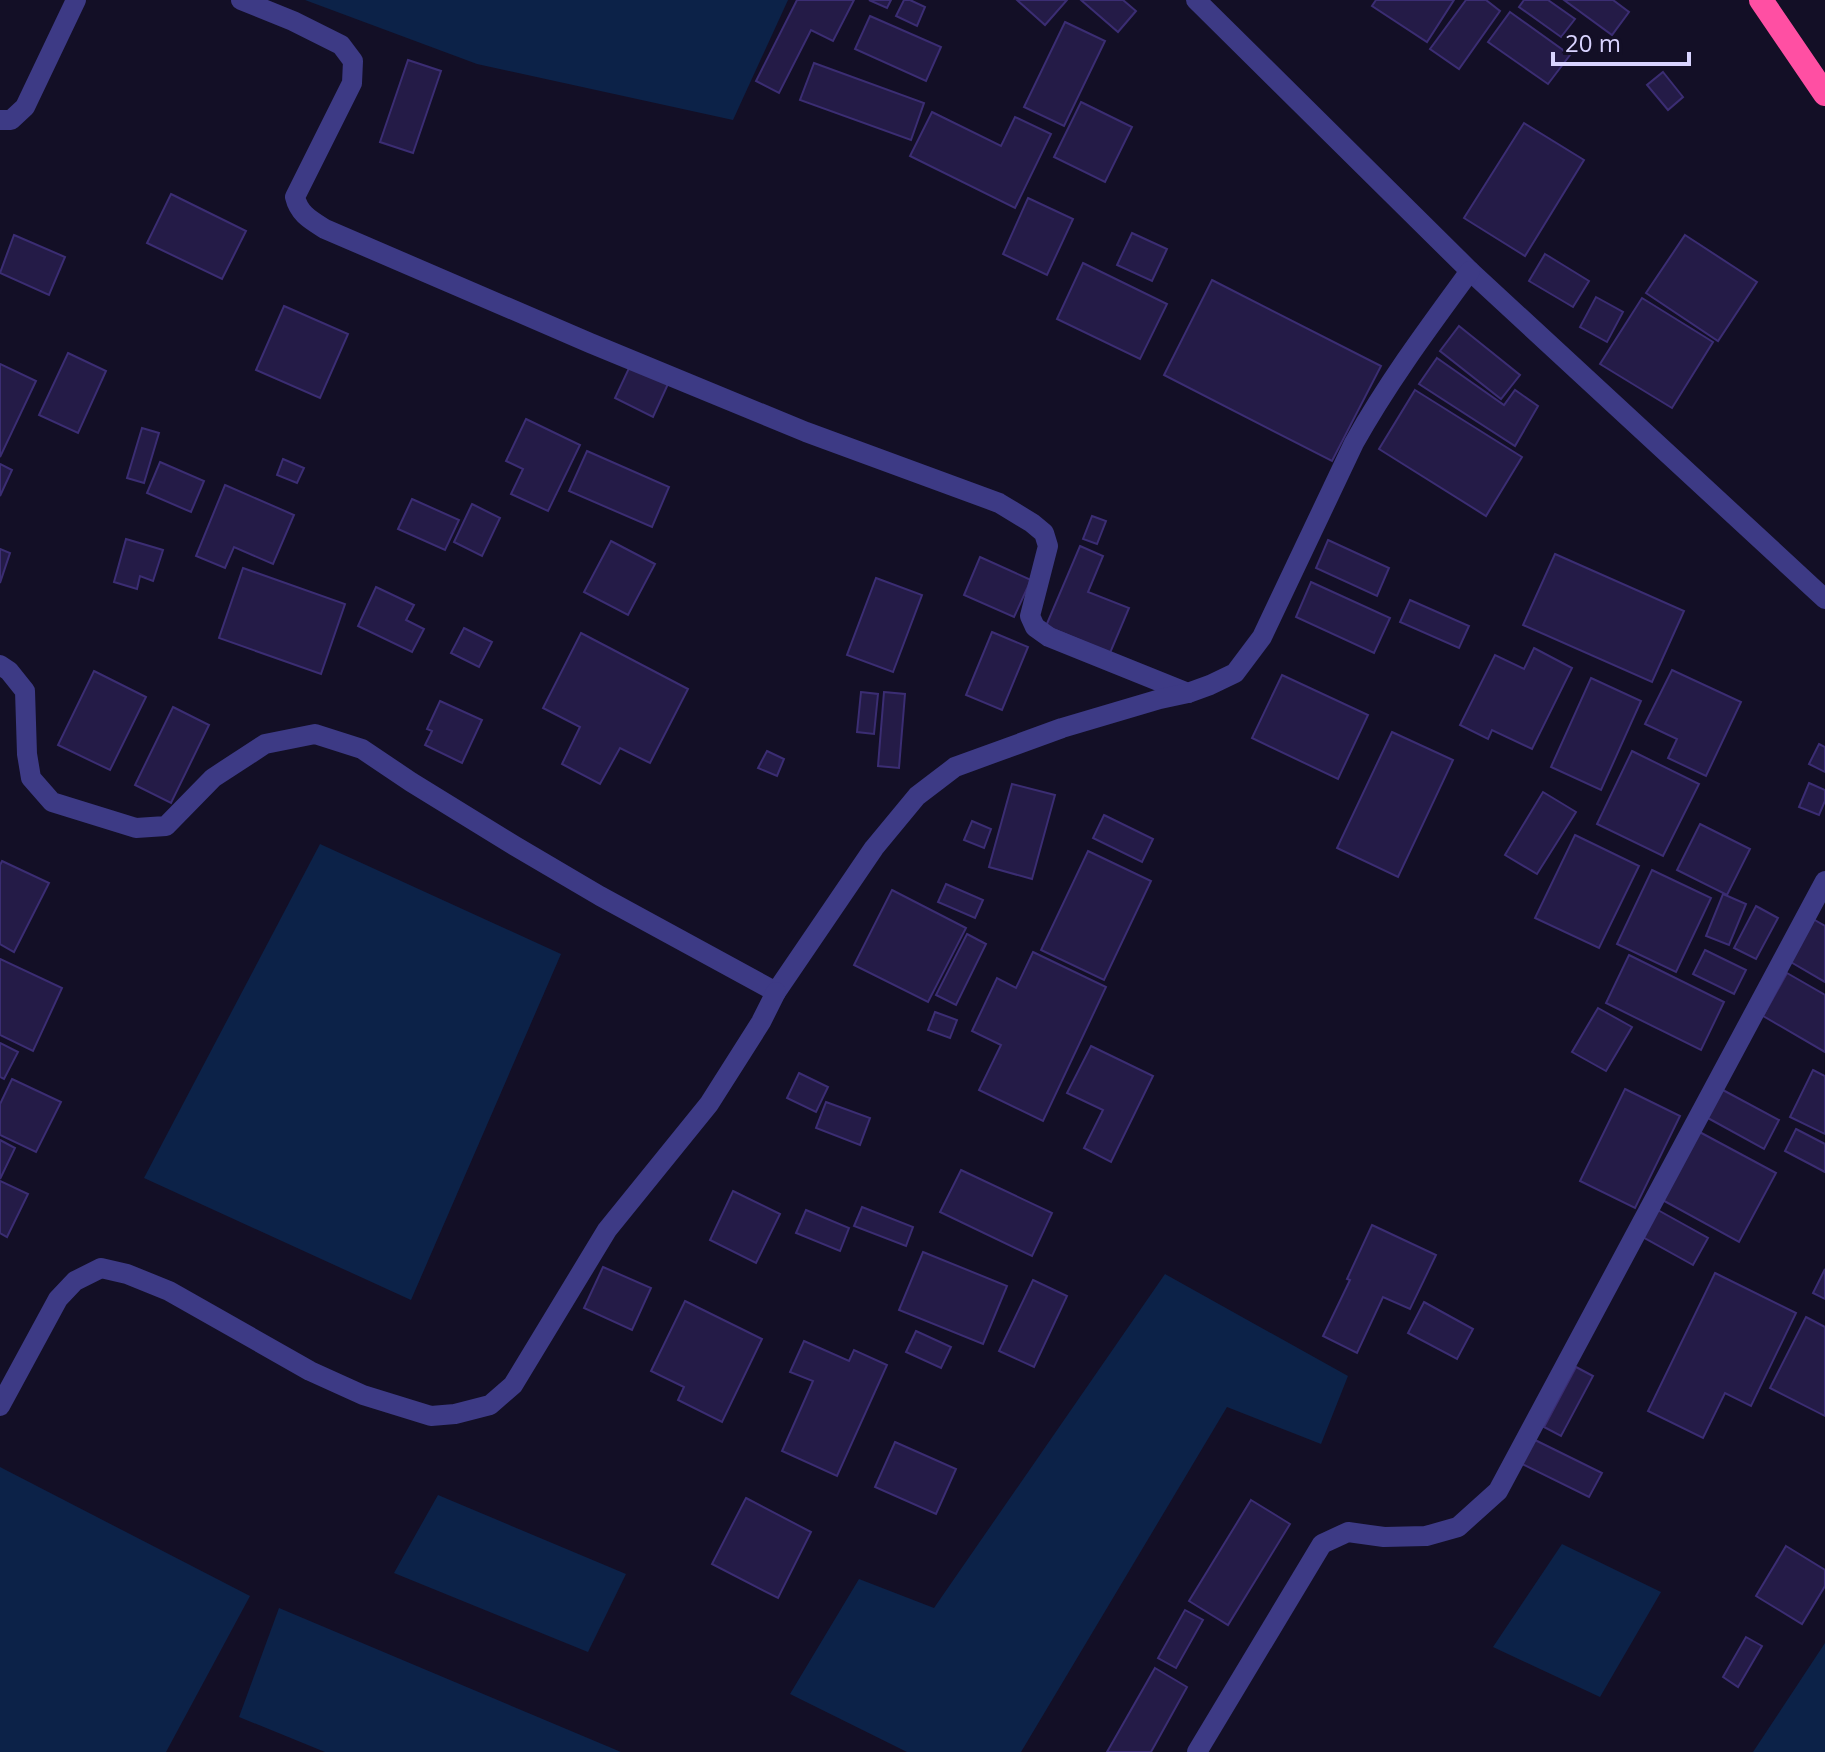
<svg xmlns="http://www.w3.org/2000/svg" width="1825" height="1752" font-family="'Open Sans',sans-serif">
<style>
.water{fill:#0c2248}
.building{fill:#241b47;stroke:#3b2d73;stroke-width:2}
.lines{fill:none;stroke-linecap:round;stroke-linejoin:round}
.minor{stroke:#3d3a85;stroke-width:20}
.highway{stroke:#ff4fa3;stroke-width:24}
</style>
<rect width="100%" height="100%" fill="#130f26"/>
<!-- water -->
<g class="water">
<path d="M 305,0 L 788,0 L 733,120 L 477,64 Z"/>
<path d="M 320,844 L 561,954 L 411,1300 L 144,1178 Z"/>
<path d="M 1165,1274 L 1348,1376 L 1321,1444 L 1227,1407 L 1021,1752 L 907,1752 L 790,1694 L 859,1579 L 934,1608 Z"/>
<path d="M 0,1467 L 250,1596 L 166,1752 L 0,1752 Z"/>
<path d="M 438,1495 L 626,1574 L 588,1652 L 394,1573 Z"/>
<path d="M 1562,1544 L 1661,1592 L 1600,1697 L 1493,1647 Z"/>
<path d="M 279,1608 L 621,1752 L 325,1752 L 239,1717 Z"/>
<path d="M 1825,1643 L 1825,1752 L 1753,1752 Z"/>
</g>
<!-- building -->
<g class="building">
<path d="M 797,0 L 854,0 L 833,41 L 811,30 L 779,93 L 756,81 Z"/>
<path d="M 869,0 L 891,0 L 887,8 Z"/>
<path d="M 904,0 L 910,0 L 925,7 L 917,26 L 896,16 Z"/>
<path d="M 1017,0 L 1067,0 L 1045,25 Z"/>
<path d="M 1081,0 L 1123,0 L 1136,11 L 1118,32 Z"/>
<path d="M 1376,0 L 1454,0 L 1427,42 L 1372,6 Z"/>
<path d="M 1466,0 L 1486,0 L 1500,11 L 1459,69 L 1430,49 Z"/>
<path d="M 1524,0 L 1548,0 L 1575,19 L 1561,37 L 1519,7 Z"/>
<path d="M 1564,0 L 1613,0 L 1629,12 L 1612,35 Z"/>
<path d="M 1510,12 L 1570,55 L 1548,84 L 1488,42 Z"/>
<path d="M 870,16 L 941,47 L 926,81 L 855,49 Z"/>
<path d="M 1065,22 L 1105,41 L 1064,126 L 1024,107 Z"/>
<path d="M 408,60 L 441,71 L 413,153 L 380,142 Z"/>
<path d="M 814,63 L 924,103 L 911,140 L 800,100 Z"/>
<path d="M 1663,72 L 1683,97 L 1668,110 L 1647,85 Z"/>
<path d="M 1081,102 L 1132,127 L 1105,182 L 1054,157 Z"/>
<path d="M 932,112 L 1001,146 L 1015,117 L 1051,134 L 1015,208 L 910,156 Z"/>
<path d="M 1524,123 L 1584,160 L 1525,256 L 1464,218 Z"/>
<path d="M 171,194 L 246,231 L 222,279 L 147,243 Z"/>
<path d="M 1028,198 L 1073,219 L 1047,275 L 1003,254 Z"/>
<path d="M 1132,233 L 1167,249 L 1152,281 L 1117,265 Z"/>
<path d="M 14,235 L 65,257 L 49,295 L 0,273 Z"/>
<path d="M 1685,235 L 1757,282 L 1718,341 L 1646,293 Z"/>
<path d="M 1545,254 L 1589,281 L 1573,307 L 1529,281 Z"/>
<path d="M 1083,263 L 1167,304 L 1140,359 L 1057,319 Z"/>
<path d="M 1212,280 L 1381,366 L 1332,461 L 1164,375 Z"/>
<path d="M 1596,297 L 1623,312 L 1607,342 L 1580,327 Z"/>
<path d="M 1642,298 L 1713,342 L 1672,408 L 1600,364 Z"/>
<path d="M 284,306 L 348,334 L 320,398 L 256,370 Z"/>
<path d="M 1459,326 L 1520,375 L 1501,399 L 1440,351 Z"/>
<path d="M 68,353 L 106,371 L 78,433 L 39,415 Z"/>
<path d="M 1437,358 L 1504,405 L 1515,390 L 1538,406 L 1515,446 L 1419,384 Z"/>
<path d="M 0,364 L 36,381 L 0,457 Z"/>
<path d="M 630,366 L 668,384 L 653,417 L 615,398 Z"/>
<path d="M 1415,390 L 1522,457 L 1486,516 L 1379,449 Z"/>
<path d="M 526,419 L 580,445 L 548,511 L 511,494 L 523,469 L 506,461 Z"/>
<path d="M 142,428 L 159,433 L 144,483 L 127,478 Z"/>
<path d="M 587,451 L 669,487 L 652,527 L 569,491 Z"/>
<path d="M 283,459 L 304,468 L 297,483 L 277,475 Z"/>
<path d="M 160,462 L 204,481 L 191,512 L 147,493 Z"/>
<path d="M 0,464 L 12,470 L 0,496 Z"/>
<path d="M 225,485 L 294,515 L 273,564 L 234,547 L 225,568 L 196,556 Z"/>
<path d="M 412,499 L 459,520 L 445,550 L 398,529 Z"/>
<path d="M 472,504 L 500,518 L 482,556 L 454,542 Z"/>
<path d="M 1092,516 L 1106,521 L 1097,544 L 1083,539 Z"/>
<path d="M 126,539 L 163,550 L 153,581 L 140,576 L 137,589 L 114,582 Z"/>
<path d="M 1328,540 L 1389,568 L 1377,596 L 1316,568 Z"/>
<path d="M 611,541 L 655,564 L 628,615 L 584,592 Z"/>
<path d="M 1080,546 L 1103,556 L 1088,592 L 1129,608 L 1110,653 L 1046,626 Z"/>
<path d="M 0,549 L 10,553 L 0,583 Z"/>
<path d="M 1555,554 L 1684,611 L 1652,682 L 1523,625 Z"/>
<path d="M 980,557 L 1031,580 L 1014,617 L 964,595 Z"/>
<path d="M 243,568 L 345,604 L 321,674 L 219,638 Z"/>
<path d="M 876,578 L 922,595 L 893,672 L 847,655 Z"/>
<path d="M 1311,582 L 1390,618 L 1374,653 L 1296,617 Z"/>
<path d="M 376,587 L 414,605 L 406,620 L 424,629 L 412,652 L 358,626 Z"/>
<path d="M 1410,600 L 1469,626 L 1459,648 L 1400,622 Z"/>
<path d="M 464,628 L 492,642 L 479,667 L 451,653 Z"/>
<path d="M 992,632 L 1028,647 L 1002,710 L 966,695 Z"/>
<path d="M 581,633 L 688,689 L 650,763 L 620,748 L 600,784 L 562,764 L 580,727 L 543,708 Z"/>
<path d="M 1534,648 L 1572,668 L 1532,749 L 1492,730 L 1488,739 L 1460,725 L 1495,655 L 1524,669 Z"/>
<path d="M 1672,670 L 1741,702 L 1706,776 L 1668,758 L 1677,739 L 1645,724 Z"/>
<path d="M 94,671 L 146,697 L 110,770 L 58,745 Z"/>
<path d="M 1282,675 L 1368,715 L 1338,779 L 1252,738 Z"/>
<path d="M 1591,678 L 1641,701 L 1601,790 L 1551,767 Z"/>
<path d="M 861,692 L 878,694 L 874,734 L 857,732 Z"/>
<path d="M 884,692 L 905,694 L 899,768 L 878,766 Z"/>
<path d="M 440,701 L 482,720 L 462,763 L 425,745 L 432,731 L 427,729 Z"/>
<path d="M 173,707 L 209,725 L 171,803 L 135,785 Z"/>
<path d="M 1392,732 L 1453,760 L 1398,877 L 1337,848 Z"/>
<path d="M 1819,744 L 1825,747 L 1825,772 L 1809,764 Z"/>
<path d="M 767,751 L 784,759 L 777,776 L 758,768 Z"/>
<path d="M 1632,751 L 1699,784 L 1663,856 L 1597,824 Z"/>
<path d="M 1809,783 L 1825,790 L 1825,801 L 1819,815 L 1799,807 Z"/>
<path d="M 1012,784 L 1055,795 L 1032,879 L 989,867 Z"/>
<path d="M 1543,792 L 1576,812 L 1537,874 L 1505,855 Z"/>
<path d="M 1104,815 L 1153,839 L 1142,862 L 1093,838 Z"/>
<path d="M 972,821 L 991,829 L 984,848 L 964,840 Z"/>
<path d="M 1700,824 L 1750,849 L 1727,895 L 1677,870 Z"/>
<path d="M 1575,835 L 1639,866 L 1599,948 L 1535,918 Z"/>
<path d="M 1088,851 L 1151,881 L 1104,980 L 1041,950 Z"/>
<path d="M 2,861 L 49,883 L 14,952 L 0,944 L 0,865 Z"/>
<path d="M 1652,870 L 1711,898 L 1676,972 L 1617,944 Z"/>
<path d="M 946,884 L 983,900 L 975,918 L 938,902 Z"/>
<path d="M 892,890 L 966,928 L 928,1002 L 854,965 Z"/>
<path d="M 1723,894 L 1746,904 L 1729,945 L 1706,936 Z"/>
<path d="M 1756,906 L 1778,918 L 1756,959 L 1734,948 Z"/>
<path d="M 1813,919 L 1825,926 L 1825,982 L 1789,961 Z"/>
<path d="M 967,934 L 986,944 L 956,1005 L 936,995 Z"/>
<path d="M 1705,950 L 1746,970 L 1734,994 L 1693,974 Z"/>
<path d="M 1033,952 L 1106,987 L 1043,1121 L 979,1090 L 1001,1045 L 972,1031 L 997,978 L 1016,988 Z"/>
<path d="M 1629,955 L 1724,1002 L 1701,1050 L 1606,1003 Z"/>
<path d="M 0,959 L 62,988 L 33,1051 L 0,1035 Z"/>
<path d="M 1787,973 L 1825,995 L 1825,1052 L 1763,1016 Z"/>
<path d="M 1598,1008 L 1632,1027 L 1606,1071 L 1572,1052 Z"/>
<path d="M 935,1012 L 957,1020 L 950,1038 L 928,1030 Z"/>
<path d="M 0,1043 L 18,1052 L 4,1079 L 0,1077 Z"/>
<path d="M 1091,1046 L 1153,1076 L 1111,1162 L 1084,1148 L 1103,1110 L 1067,1093 Z"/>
<path d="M 1813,1070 L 1825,1076 L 1825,1134 L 1790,1117 Z"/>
<path d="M 799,1073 L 828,1087 L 816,1112 L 787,1098 Z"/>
<path d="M 12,1079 L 61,1102 L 36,1152 L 0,1135 L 0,1104 Z"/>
<path d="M 1625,1089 L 1680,1116 L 1635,1208 L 1580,1181 Z"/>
<path d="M 1721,1089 L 1779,1120 L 1764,1149 L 1706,1117 Z"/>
<path d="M 826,1102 L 870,1118 L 860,1145 L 816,1128 Z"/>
<path d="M 1694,1129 L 1776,1173 L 1739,1242 L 1657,1197 Z"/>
<path d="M 1796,1129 L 1825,1144 L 1825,1172 L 1785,1151 Z"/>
<path d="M 0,1140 L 15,1148 L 0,1179 Z"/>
<path d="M 961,1170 L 1052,1213 L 1032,1256 L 940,1212 Z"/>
<path d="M 0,1181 L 28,1194 L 7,1237 L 0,1233 Z"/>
<path d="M 733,1191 L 780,1214 L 756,1263 L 710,1240 Z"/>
<path d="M 862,1207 L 913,1227 L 906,1246 L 854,1226 Z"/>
<path d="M 1656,1209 L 1708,1238 L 1693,1265 L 1641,1236 Z"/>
<path d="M 806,1210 L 849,1228 L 840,1251 L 796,1233 Z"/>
<path d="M 1372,1225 L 1436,1255 L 1410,1309 L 1383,1297 L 1357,1353 L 1323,1336 L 1350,1280 L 1347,1279 Z"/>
<path d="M 923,1252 L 1007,1286 L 983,1344 L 899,1310 Z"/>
<path d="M 603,1267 L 651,1288 L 632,1330 L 584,1308 Z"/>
<path d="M 1825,1269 L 1825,1299 L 1813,1293 Z"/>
<path d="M 1715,1273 L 1796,1313 L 1751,1406 L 1725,1393 L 1703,1438 L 1648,1411 Z"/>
<path d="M 1033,1280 L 1067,1296 L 1034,1367 L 999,1351 Z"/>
<path d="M 685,1301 L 762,1339 L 722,1422 L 678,1400 L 684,1387 L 651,1371 Z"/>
<path d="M 1424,1302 L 1473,1329 L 1457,1359 L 1408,1333 Z"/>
<path d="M 1806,1317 L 1825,1327 L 1825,1416 L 1770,1388 Z"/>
<path d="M 916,1331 L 951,1347 L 941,1368 L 906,1352 Z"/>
<path d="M 804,1341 L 849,1361 L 854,1350 L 887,1365 L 837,1476 L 782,1451 L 813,1381 L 790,1372 Z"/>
<path d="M 1576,1367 L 1593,1376 L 1561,1436 L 1544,1427 Z"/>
<path d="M 1531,1438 L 1602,1473 L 1589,1497 L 1518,1462 Z"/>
<path d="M 895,1442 L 956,1469 L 936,1514 L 875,1487 Z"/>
<path d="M 746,1498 L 811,1532 L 778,1598 L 712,1564 Z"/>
<path d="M 1251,1500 L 1290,1524 L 1228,1625 L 1189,1601 Z"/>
<path d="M 1786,1546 L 1825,1570 L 1825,1586 L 1802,1624 L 1756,1596 Z"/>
<path d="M 1185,1610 L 1203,1620 L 1176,1668 L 1158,1658 Z"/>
<path d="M 1746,1637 L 1762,1646 L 1738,1687 L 1723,1677 Z"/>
<path d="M 1155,1668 L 1187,1687 L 1151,1752 L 1107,1752 Z"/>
</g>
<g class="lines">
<!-- minor -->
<g class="minor">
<path d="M 241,0 L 293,21 L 341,45 L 353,61 L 352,83 L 295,197 C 299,214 311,220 325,229 L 590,343 L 806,432 L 999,503 L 1032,523 L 1044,533 L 1048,546 L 1030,616 L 1035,627 L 1049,637 L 1188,693"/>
<path d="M 1196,0 L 1470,271 L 1825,599"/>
<path d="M 0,120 L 11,120 L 25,107 L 76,0"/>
<path d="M 0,665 L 9,671 L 25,691 L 27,754 L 31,778 L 52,802 L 136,828 L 166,826 L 213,778 L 265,744 L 315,734 L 362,749 L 411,782 L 515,846 L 600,896 L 776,992 L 874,848 L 917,796 L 955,767 L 1062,728 L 1160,699 L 1188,693 L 1210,685 L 1235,673 L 1262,637 L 1354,443 C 1388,382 1429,327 1470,271"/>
<path d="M 0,1406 L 58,1299 L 75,1281 L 101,1268 L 127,1274 L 169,1291 L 310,1371 L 363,1395 L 431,1416 L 455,1414 L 490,1405 L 513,1385 L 607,1230 L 709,1104 L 761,1022 L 776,992"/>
<path d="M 1197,1752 L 1322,1544 L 1348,1532 L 1384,1537 L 1426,1536 L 1458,1527 L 1498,1491 L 1825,881"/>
</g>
<!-- highway -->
<path class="highway" d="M 1761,0 L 1825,94"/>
</g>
<!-- scale -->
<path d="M1553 52v12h136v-12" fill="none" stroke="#d9d4ff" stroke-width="4"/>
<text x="1565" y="52" font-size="24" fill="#d9d4ff" stroke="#130f26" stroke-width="6" paint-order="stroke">20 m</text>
</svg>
